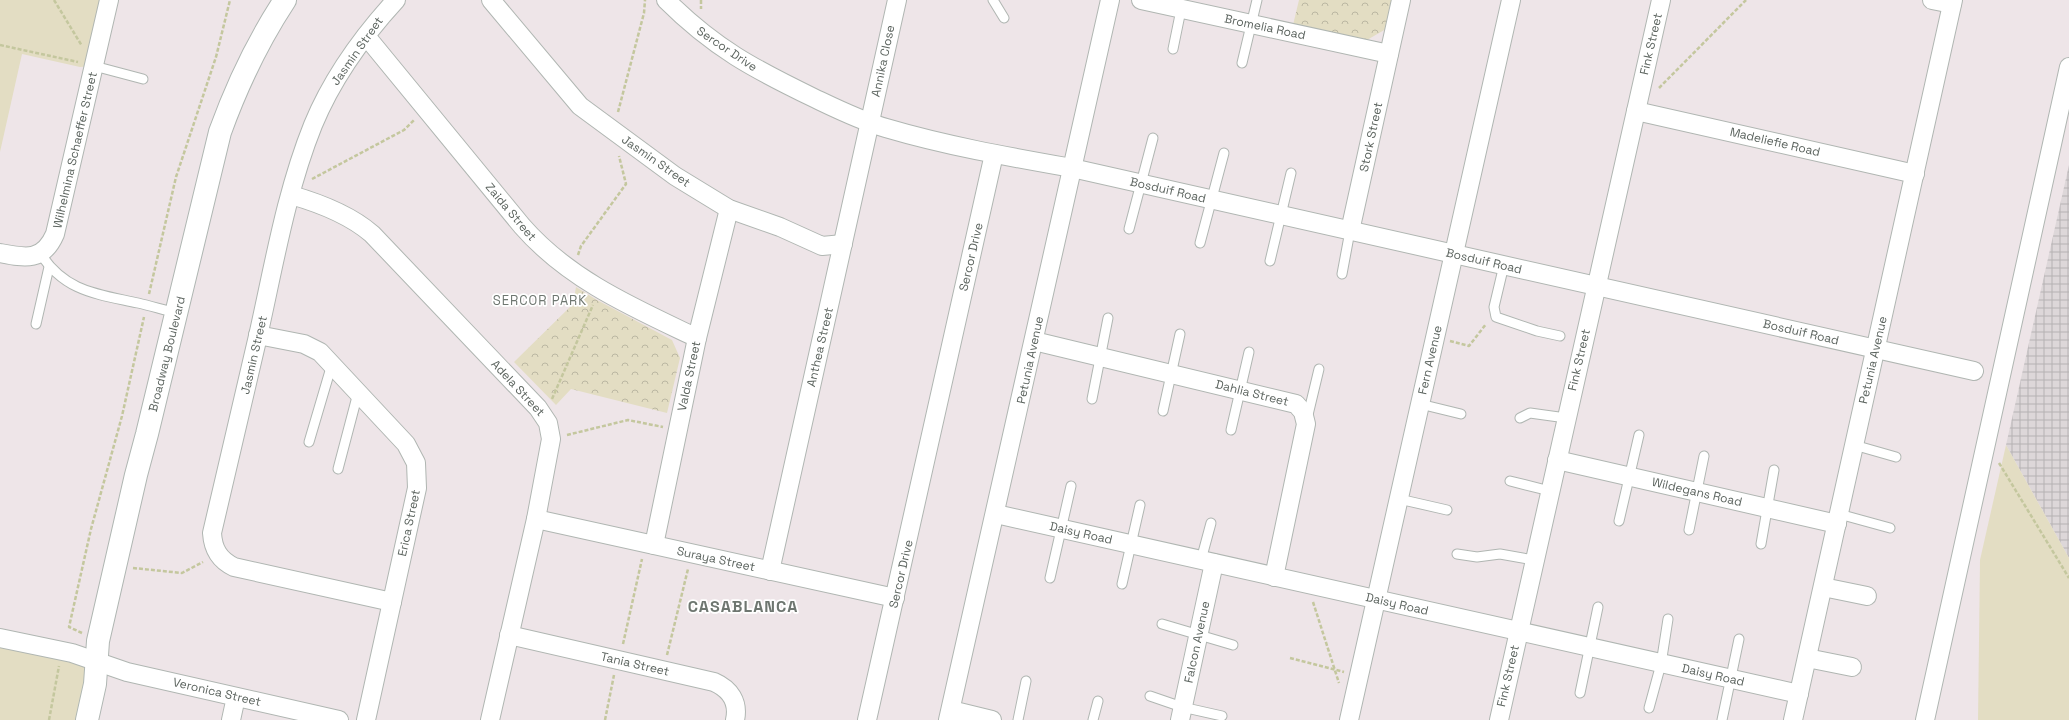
<svg xmlns="http://www.w3.org/2000/svg" width="2069" height="720" font-family="'Space Grotesk',sans-serif">
<style>
.industrial{fill:url(#industrial-grid)}
.grass{fill:#e3ddc3}
.park{fill:url(#park-crowns)}
.lines{fill:none;stroke-linecap:round;stroke-linejoin:round}
.lane-casing{stroke:#b0b6b2;stroke-width:11}
.street-casing{stroke:#b0b6b2;stroke-width:20}
.secondary-casing{stroke:#afb6b2;stroke-width:24}
.path{stroke:#c4c79e;stroke-width:2.5;stroke-dasharray:4 2;stroke-linecap:butt}
.lane{stroke:#fff;stroke-width:9}
.street{stroke:#fff;stroke-width:18}
.secondary{stroke:#fff;stroke-width:22}
.labels{text-anchor:middle;stroke-width:3.5;stroke-linejoin:round;paint-order:stroke}
.street-label{font-size:12px;fill:#5c645f;stroke:#fff}
.neighbourhood-label{font-size:13px;letter-spacing:1px;fill:#6e7670;stroke:#fff}
.district-label{font-size:16px;font-weight:bold;letter-spacing:1px;fill:#6e7670;stroke:#fff}
</style>
<defs>
<pattern id="industrial-grid" width="8" height="8" patternUnits="userSpaceOnUse"><rect width="8" height="8" fill="#ddd7d9"/><path d="M0 4h8M4 0v8" fill="none" stroke="#b6b2b3"/></pattern>
<pattern id="park-crowns" width="20" height="18" patternUnits="userSpaceOnUse"><rect width="20" height="18" fill="#e3ddc3"/><path d="M2 6a3 3 0 1 1 6 0M12 15a3 3 0 1 1 6 0" fill="none" stroke="#bbb7a2"/></pattern>
</defs>
<rect width="100%" height="100%" fill="#eee5e8"/>
<!-- industrial -->
<path class="industrial" d="M 2069,165 L 2069,558 L 2006,445 Z"/>
<!-- grass -->
<g class="grass">
<path d="M 0,0 L 109,0 L 94,66 L 80,67 L 22,54 L 0,152 Z"/>
<path d="M 2006,445 L 2069,558 L 2069,720 L 1978,720 L 1980,560 Z"/>
<path d="M 0,640 L 95,661 L 86,720 L 0,720 Z"/>
</g>
<!-- park -->
<g class="park">
<path d="M 1299,0 L 1393,0 L 1386,29 L 1367,40 L 1293,25 Z"/>
<path d="M 576,287 L 597,300 L 672,340 L 680,358 L 667,413 L 571,389 L 556,405 L 514,362 L 573,304 Z"/>
</g>
<g class="lines">
<!-- lane casing -->
<g class="lane-casing">
<g id="lane">
<path d="M 993,0 L 1004,18"/>
<path d="M 1173,49 L 1182,5"/>
<path d="M 1242,63 L 1257,0"/>
<path d="M 94,66 L 143,79"/>
<path d="M 1129,229 L 1153,138"/>
<path d="M 1200,243 L 1224,153"/>
<path d="M 40,253 C 65,292 97,294 138,303 C 151,306 164,310 177,313"/>
<path d="M 1270,261 L 1291,173"/>
<path d="M 1504,265 L 1494,307 L 1496,317 L 1537,331 L 1560,336"/>
<path d="M 1342,274 L 1350,231"/>
<path d="M 36,324 L 49,267"/>
<path d="M 1092,399 L 1108,318"/>
<path d="M 1420,404 L 1461,414"/>
<path d="M 1163,411 L 1180,334"/>
<path d="M 1520,418 L 1530,413 L 1566,418"/>
<path d="M 1307,419 L 1319,369"/>
<path d="M 1231,430 L 1249,352"/>
<path d="M 309,442 L 332,364"/>
<path d="M 1854,445 L 1896,457"/>
<path d="M 338,469 L 358,393"/>
<path d="M 1510,481 L 1550,491"/>
<path d="M 1399,499 L 1447,510"/>
<path d="M 1839,514 L 1890,528"/>
<path d="M 1619,521 L 1639,435"/>
<path d="M 1689,530 L 1704,456"/>
<path d="M 1761,544 L 1774,470"/>
<path d="M 1457,554 L 1477,557 L 1500,554 L 1534,560"/>
<path d="M 1201,560 L 1211,523"/>
<path d="M 1050,578 L 1071,486"/>
<path d="M 1122,584 L 1140,505"/>
<path d="M 1162,624 L 1233,645"/>
<path d="M 1580,693 L 1598,607"/>
<path d="M 1150,696 L 1182,707 L 1222,716"/>
<path d="M 1649,708 L 1661,664 L 1668,619"/>
<path d="M 1018,720 L 1026,681"/>
<path d="M 1093,720 L 1098,701"/>
<path d="M 1722,720 L 1739,639"/>
</g>
</g>
<!-- street casing -->
<g class="street-casing">
<g id="street">
<path d="M 491,0 L 580,106 L 675,176 L 729,209 L 780,227 L 822,246 L 843,244"/>
<path d="M 666,0 C 714,48 754,69 814,98 C 837,109 861,121 886,128 C 947,146 1010,157 1072,168 L 1974,371"/>
<path d="M 1141,0 L 1389,54"/>
<path d="M 1932,0 L 1952,4"/>
<path d="M 366,36 L 522,226 C 569,280 634,308 697,338"/>
<path d="M 1636,111 L 1915,174"/>
<path d="M 291,195 C 319,203 349,214 372,234 L 538,408 L 548,423 L 551,439 L 536,519 L 490,720"/>
<path d="M 1350,231 L 1401,0"/>
<path d="M 0,253 C 25,258 43,262 55,234 L 109,0"/>
<path d="M 258,335 L 304,344 L 320,352 L 406,444 L 416,463 L 417,488 L 366,720"/>
<path d="M 1034,341 L 1296,404 L 1303,412 L 1306,424 L 1274,577"/>
<path d="M 1557,460 L 1837,524"/>
<path d="M 996,514 L 1799,694"/>
<path d="M 536,519 L 895,598"/>
<path d="M 654,545 L 697,338 L 729,209"/>
<path d="M 770,571 L 897,0"/>
<path d="M 1823,587 L 1867,596"/>
<path d="M 392,602 L 234,567 C 219,560 213,549 212,533 C 227,467 243,402 258,336 C 274,265 286,192 313,125 C 332,79 362,37 396,0"/>
<path d="M 509,635 L 714,682 C 730,689 739,702 735,720"/>
<path d="M 0,638 L 72,653 L 127,672 L 339,720"/>
<path d="M 1807,658 L 1852,667"/>
<path d="M 951,710 L 992,720"/>
<path d="M 231,720 L 236,697"/>
<path d="M 867,720 L 994,154"/>
<path d="M 948,720 L 1110,0"/>
<path d="M 1180,720 L 1214,563"/>
<path d="M 1349,720 L 1511,0"/>
<path d="M 1499,720 L 1661,0"/>
<path d="M 1793,720 L 1953,0"/>
<path d="M 1925,720 L 2069,67"/>
</g>
</g>
<!-- secondary casing -->
<g class="secondary-casing">
<path id="secondary" d="M 87,720 L 95,684 L 98,641 L 136,475 L 147,434 L 220,132 C 237,85 258,41 285,0"/>
</g>
<!-- path -->
<g class="path">
<path d="M 54,0 L 82,46"/>
<path d="M 701,0 L 701,9"/>
<path d="M 0,45 L 78,62"/>
<path d="M 1659,88 L 1746,0"/>
<path d="M 618,112 L 644,13 L 645,0"/>
<path d="M 312,179 L 404,130 L 414,120"/>
<path d="M 578,255 L 581,246 L 626,184 L 619,156"/>
<path d="M 149,294 L 176,177 L 216,57 L 230,0"/>
<path d="M 1450,341 L 1469,346 L 1486,324"/>
<path d="M 552,399 L 593,305"/>
<path d="M 567,435 L 628,420 L 663,427"/>
<path d="M 1999,463 L 2069,578"/>
<path d="M 133,568 L 182,573 L 203,562"/>
<path d="M 1313,602 L 1339,683"/>
<path d="M 82,633 L 69,627 L 91,529 L 122,416 L 144,317"/>
<path d="M 623,644 L 642,559"/>
<path d="M 667,655 L 688,569"/>
<path d="M 1290,658 L 1344,672"/>
<path d="M 49,720 L 59,666"/>
<path d="M 605,720 L 614,675"/>
</g>
<!-- lane -->
<use href="#lane" class="lane"/>
<!-- street -->
<use href="#street" class="street"/>
<!-- secondary -->
<use href="#secondary" class="secondary"/>
</g>
<g class="labels">
<!-- street labels -->
<g class="street-label">
<text transform="translate(1265 27) rotate(12)" y="4">Bromelia Road</text>
<text transform="translate(1651 44) rotate(-77)" y="4">Fink Street</text>
<text transform="translate(727 49) rotate(34)" y="4">Sercor Drive</text>
<text transform="translate(357 51) rotate(-55)" y="4">Jasmin Street</text>
<text transform="translate(883 61) rotate(-78)" y="4">Annika Close</text>
<text transform="translate(1371 137) rotate(-78)" y="4">Stork Street</text>
<text transform="translate(1775 142) rotate(13)" y="4">Madeliefie Road</text>
<text transform="translate(75 150) rotate(-77)" y="4">Wilhelmina Schaeffer Street</text>
<text transform="translate(656 161) rotate(35)" y="4">Jasmin Street</text>
<text transform="translate(1168 190) rotate(13)" y="4">Bosduif Road</text>
<text transform="translate(511 212) rotate(50)" y="4">Zaida Street</text>
<text transform="translate(971 257) rotate(-77)" y="4">Sercor Drive</text>
<text transform="translate(1484 261) rotate(13)" y="4">Bosduif Road</text>
<text transform="translate(1801 332) rotate(13)" y="4">Bosduif Road</text>
<text transform="translate(820 347) rotate(-77)" y="4">Anthea Street</text>
<text transform="translate(167 354) rotate(-76)" y="4">Broadway Boulevard</text>
<text transform="translate(254 355) rotate(-77)" y="4">Jasmin Street</text>
<text transform="translate(1030 360) rotate(-78)" y="4">Petunia Avenue</text>
<text transform="translate(1430 360) rotate(-77)" y="4">Fern Avenue</text>
<text transform="translate(1579 360) rotate(-77)" y="4">Fink Street</text>
<text transform="translate(1873 360) rotate(-77)" y="4">Petunia Avenue</text>
<text transform="translate(689 376) rotate(-78)" y="4">Valda Street</text>
<text transform="translate(518 388) rotate(47)" y="4">Adela Street</text>
<text transform="translate(1252 393) rotate(14)" y="4">Dahlia Street</text>
<text transform="translate(1697 492) rotate(13)" y="4">Wildegans Road</text>
<text transform="translate(409 523) rotate(-78)" y="4">Erica Street</text>
<text transform="translate(1081 533) rotate(13)" y="4">Daisy Road</text>
<text transform="translate(716 559) rotate(12)" y="4">Suraya Street</text>
<text transform="translate(901 574) rotate(-77)" y="4">Sercor Drive</text>
<text transform="translate(1397 604) rotate(13)" y="4">Daisy Road</text>
<text transform="translate(1197 642) rotate(-78)" y="4">Falcon Avenue</text>
<text transform="translate(635 664) rotate(13)" y="4">Tania Street</text>
<text transform="translate(1713 675) rotate(13)" y="4">Daisy Road</text>
<text transform="translate(1508 676) rotate(-77)" y="4">Fink Street</text>
<text transform="translate(217 692) rotate(13)" y="4">Veronica Street</text>
</g>
<!-- neighbourhood labels -->
<g class="neighbourhood-label">
<text x="540" y="305">SERCOR PARK</text>
</g>
<!-- district labels -->
<g class="district-label">
<text x="743" y="612">CASABLANCA</text>
</g>
</g>
</svg>
